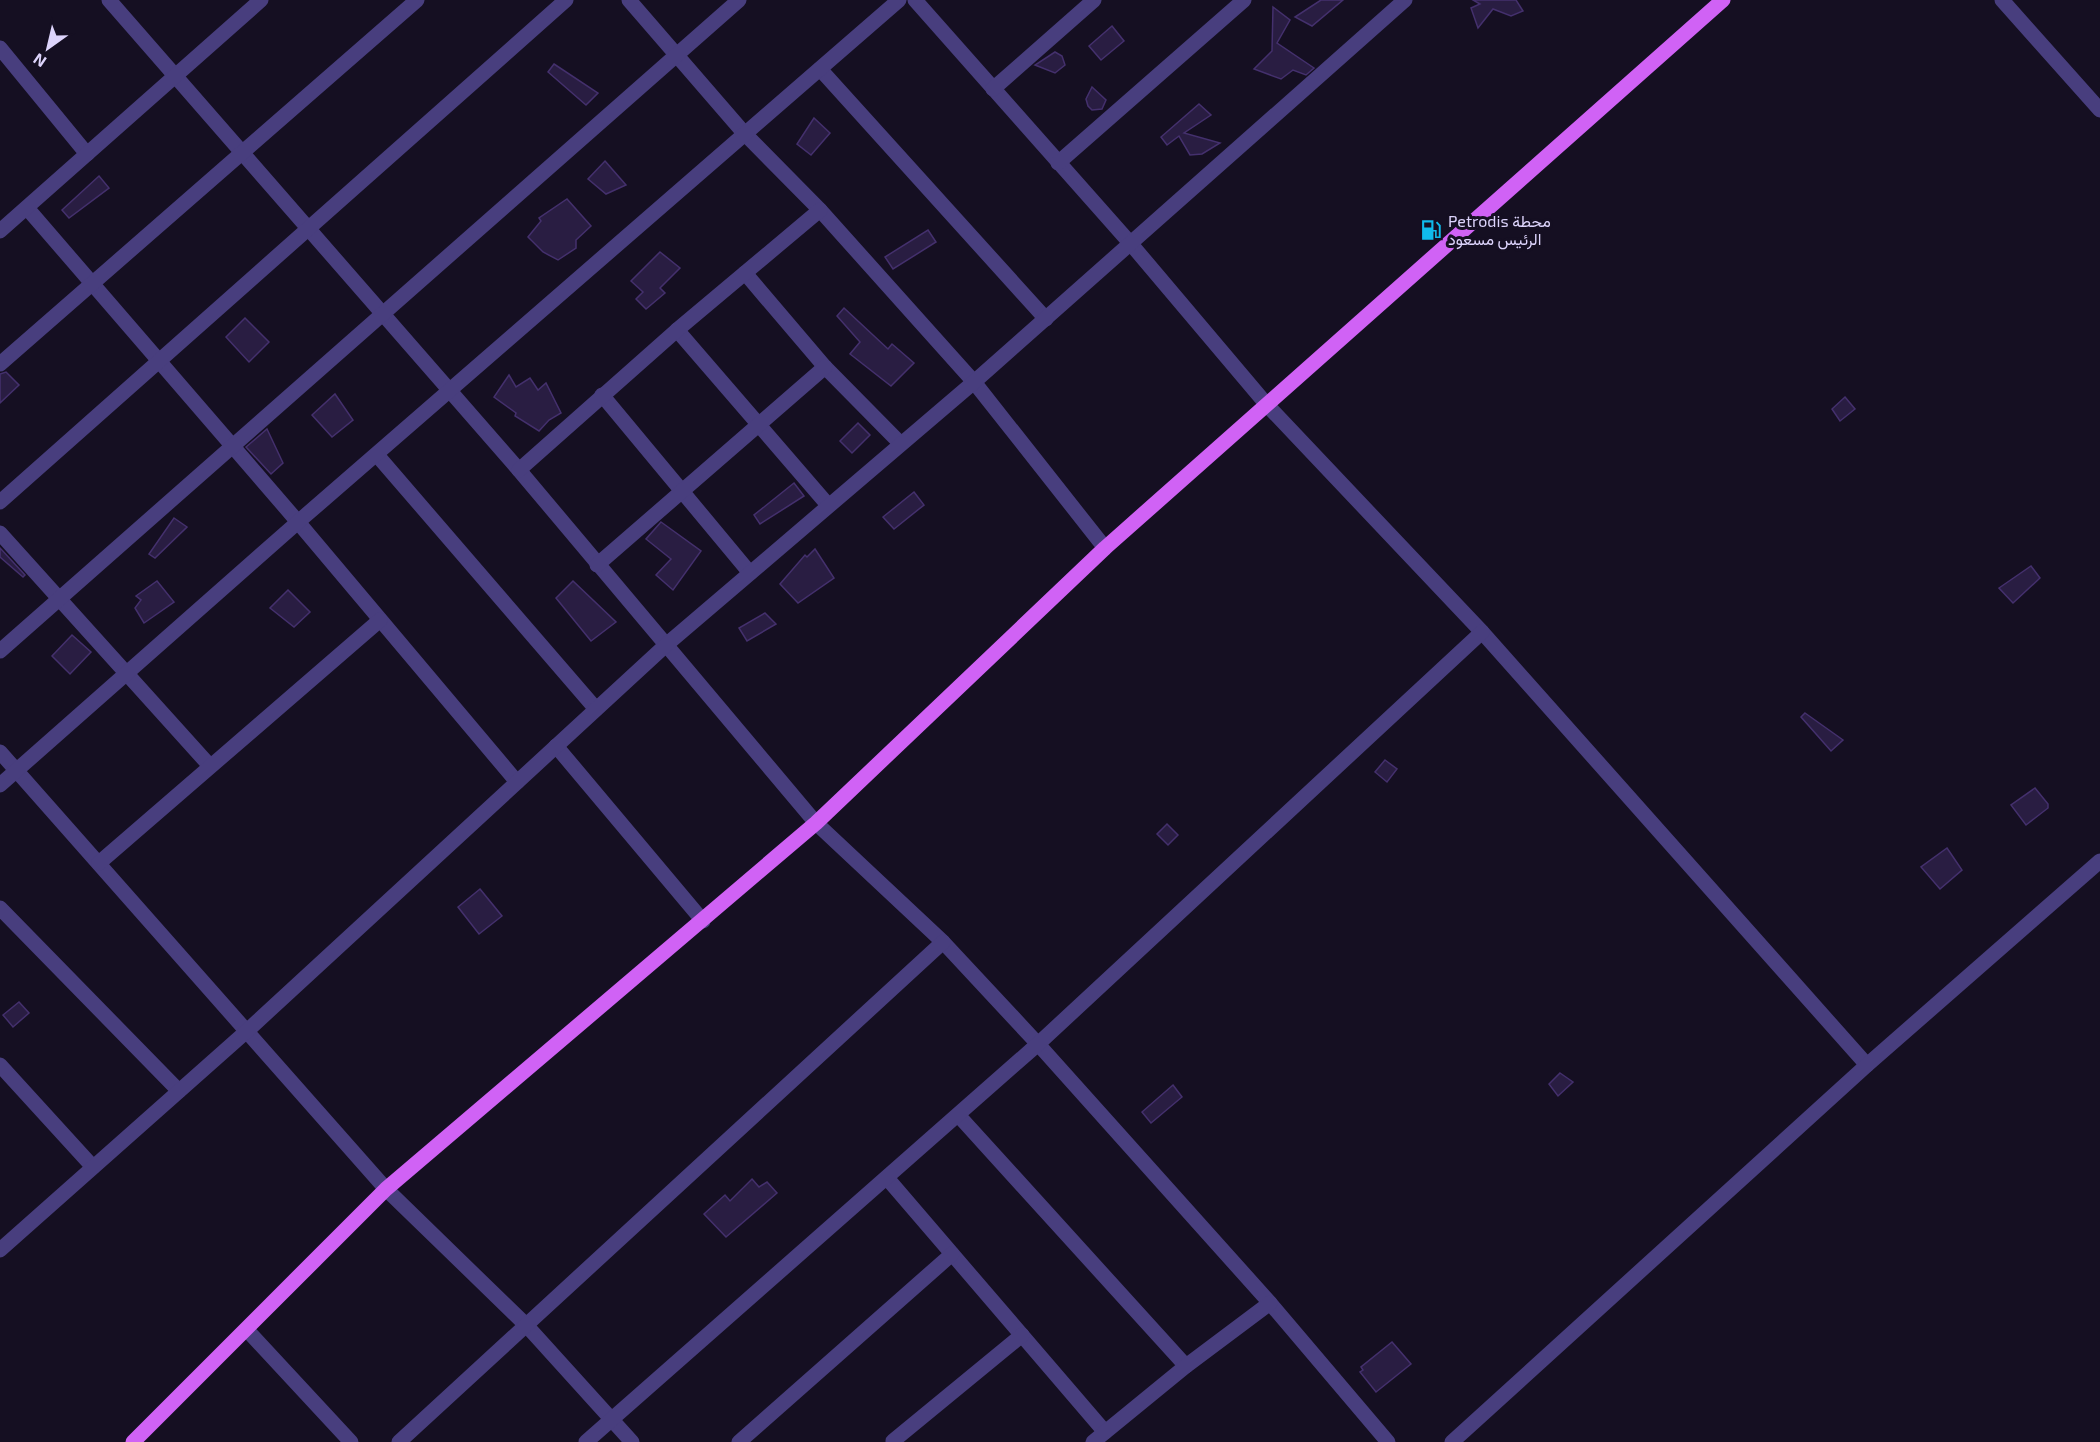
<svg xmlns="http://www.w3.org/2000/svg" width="2100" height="1442" font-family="'Exo 2',Vazirmatn,sans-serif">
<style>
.building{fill:#291d42;stroke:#44306d;stroke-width:1.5}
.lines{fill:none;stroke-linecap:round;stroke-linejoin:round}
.minor{stroke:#483e7e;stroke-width:15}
.primary{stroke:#d062f5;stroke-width:15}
.labels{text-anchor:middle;stroke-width:6;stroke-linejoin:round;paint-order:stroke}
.poi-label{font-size:16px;fill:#ddd4fc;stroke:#150f22;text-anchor:start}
</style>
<rect width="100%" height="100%" fill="#150f22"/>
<!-- building -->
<g class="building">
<path d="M 1321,0 L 1343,0 L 1312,26 L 1295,17 Z"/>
<path d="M 1473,0 L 1516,0 L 1523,11 L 1511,16 L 1493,9 L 1478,28 L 1471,8 L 1480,4 Z"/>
<path d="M 1273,7 L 1290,20 L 1277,43 L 1314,68 L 1306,75 L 1293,70 L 1281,79 L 1254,69 L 1272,51 Z"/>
<path d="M 1112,26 L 1124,41 L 1101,60 L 1089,46 Z"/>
<path d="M 1055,52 L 1062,56 L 1065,65 L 1055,73 L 1035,65 Z"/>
<path d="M 554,64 L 598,93 L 586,105 L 548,72 Z"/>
<path d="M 1092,87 L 1106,100 L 1102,109 L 1092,110 L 1088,106 L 1086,99 Z"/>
<path d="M 1199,104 L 1211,115 L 1184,133 L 1220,143 L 1202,154 L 1190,155 L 1179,136 L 1167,145 L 1161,137 Z"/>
<path d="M 814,118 L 830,133 L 811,155 L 797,144 Z"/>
<path d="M 605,161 L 626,185 L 606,194 L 588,179 Z"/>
<path d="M 99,176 L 109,188 L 69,218 L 62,210 Z"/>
<path d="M 567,199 L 591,226 L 576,240 L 576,248 L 558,260 L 543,252 L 528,237 L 541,221 L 539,218 Z"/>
<path d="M 928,230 L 936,242 L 893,269 L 885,257 Z"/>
<path d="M 660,252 L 680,268 L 660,288 L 665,293 L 646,309 L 636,299 L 643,292 L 631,281 Z"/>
<path d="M 844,308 L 888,349 L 892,344 L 914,363 L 891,386 L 850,354 L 860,342 L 837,316 Z"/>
<path d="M 245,318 L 269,342 L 249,362 L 226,337 Z"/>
<path d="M 6,372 L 19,385 L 0,403 L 0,374 Z"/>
<path d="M 509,375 L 516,387 L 530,378 L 538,390 L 546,383 L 561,413 L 549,420 L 539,431 L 515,416 L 516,413 L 494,397 Z"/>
<path d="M 335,394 L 353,420 L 332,437 L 312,415 Z"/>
<path d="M 1845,397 L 1855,409 L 1840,421 L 1832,409 Z"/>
<path d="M 858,423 L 870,435 L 852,453 L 840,441 Z"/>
<path d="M 267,429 L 283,463 L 271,474 L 246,447 Z"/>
<path d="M 794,483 L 804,496 L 760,524 L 754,515 Z"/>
<path d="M 914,492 L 924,505 L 894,529 L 883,517 Z"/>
<path d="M 174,518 L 187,527 L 155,558 L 149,554 Z"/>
<path d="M 661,522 L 701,551 L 673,590 L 656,575 L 671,559 L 646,539 Z"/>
<path d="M 0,548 L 25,575 L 23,577 L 0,557 Z"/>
<path d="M 815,549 L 834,578 L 798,603 L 780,584 L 805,555 L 807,557 Z"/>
<path d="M 2031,566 L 2040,578 L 2013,603 L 1999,588 Z"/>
<path d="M 157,581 L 174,602 L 144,623 L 135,608 L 141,600 L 136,596 Z"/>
<path d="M 573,581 L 616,622 L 591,641 L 556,598 Z"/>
<path d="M 288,590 L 310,612 L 294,627 L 270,608 Z"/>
<path d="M 765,613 L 776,624 L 747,641 L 739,628 Z"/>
<path d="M 72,635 L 91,652 L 70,674 L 52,656 Z"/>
<path d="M 1805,713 L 1843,740 L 1831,751 L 1801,717 Z"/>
<path d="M 1385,760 L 1397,769 L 1387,782 L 1375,772 Z"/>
<path d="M 2035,788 L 2048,804 L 2048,808 L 2026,825 L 2011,805 Z"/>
<path d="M 1167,824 L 1178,835 L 1168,845 L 1157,834 Z"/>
<path d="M 1947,848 L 1962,870 L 1940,889 L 1921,867 Z"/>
<path d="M 480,889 L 502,916 L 479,934 L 458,907 Z"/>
<path d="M 19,1002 L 29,1013 L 13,1027 L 3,1015 Z"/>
<path d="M 1560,1073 L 1573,1082 L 1558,1096 L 1549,1084 Z"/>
<path d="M 1173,1085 L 1182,1097 L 1151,1123 L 1142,1112 Z"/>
<path d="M 752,1179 L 759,1187 L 767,1182 L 777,1193 L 726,1237 L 704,1214 L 725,1195 L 730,1201 Z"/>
<path d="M 1392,1342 L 1411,1364 L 1376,1392 L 1360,1372 L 1363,1370 L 1361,1367 Z"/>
</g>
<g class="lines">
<!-- minor -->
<g class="minor">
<path d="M 109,0 L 519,470 L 816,823 L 943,942 L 1038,1044 L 1270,1303 L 1388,1442"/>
<path d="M 629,0 L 744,133 L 820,210 L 974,382 L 1105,548"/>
<path d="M 915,0 L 1131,244 L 1267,405 L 1482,632 L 1867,1065"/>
<path d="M 2002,0 L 2100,110"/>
<path d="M 0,48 L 87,154"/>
<path d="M 820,69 L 1046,319"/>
<path d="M 993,89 L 1094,0"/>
<path d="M 1058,163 L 1244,0"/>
<path d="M 27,208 L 298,522 L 517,782"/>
<path d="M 0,231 L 261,0"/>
<path d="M 745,273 L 825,367 L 900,443"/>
<path d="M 677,330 L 828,505"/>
<path d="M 0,364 L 417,0"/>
<path d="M 602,395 L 750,573"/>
<path d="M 377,455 L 596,709"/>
<path d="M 519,470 L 677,330 L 820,210"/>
<path d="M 0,502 L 566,0"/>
<path d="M 0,533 L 210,766"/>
<path d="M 597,565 L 825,367"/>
<path d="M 0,651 L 739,0"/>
<path d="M 556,746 L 703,921"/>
<path d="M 0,752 L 386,1189 L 527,1326 L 632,1442"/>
<path d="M 0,785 L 298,522 L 899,0"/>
<path d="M 99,863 L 380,620"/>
<path d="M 0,908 L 179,1091"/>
<path d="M 0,1065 L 93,1167"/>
<path d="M 959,1116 L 1186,1366"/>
<path d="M 887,1178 L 1105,1432"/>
<path d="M 0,1250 L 248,1030 L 666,645 L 974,382 L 1405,0"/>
<path d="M 247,1330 L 351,1442"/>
<path d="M 893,1441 L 1022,1335"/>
<path d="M 399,1442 L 943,942"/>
<path d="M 586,1442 L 1038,1044 L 1482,632"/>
<path d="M 739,1442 L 952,1254"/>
<path d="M 1093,1442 L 1186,1366 L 1270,1303"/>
<path d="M 1452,1442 L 1867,1065 L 2100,861"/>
</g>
<!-- primary -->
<path class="primary" d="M 133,1442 L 386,1189 L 816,823 L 1105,548 L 1723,0"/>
</g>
<!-- icons -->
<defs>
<g id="fuel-bare" transform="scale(1.62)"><path d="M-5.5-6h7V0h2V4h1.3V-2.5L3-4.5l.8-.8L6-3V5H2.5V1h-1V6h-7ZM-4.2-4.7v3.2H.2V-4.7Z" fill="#10bbec" stroke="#150f22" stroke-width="2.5" paint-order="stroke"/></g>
</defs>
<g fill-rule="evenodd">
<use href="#fuel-bare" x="1431" y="230"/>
</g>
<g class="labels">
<!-- poi labels -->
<g class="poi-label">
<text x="1448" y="227">Petrodis محطة<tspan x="1448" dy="18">الرئيس مسعود</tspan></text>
</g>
</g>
<!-- north arrow -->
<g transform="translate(48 48) rotate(214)" stroke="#150f22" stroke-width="4.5" paint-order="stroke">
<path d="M0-4.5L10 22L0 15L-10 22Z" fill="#ddd4fc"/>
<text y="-9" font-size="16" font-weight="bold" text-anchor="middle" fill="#ddd4fc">N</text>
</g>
</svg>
